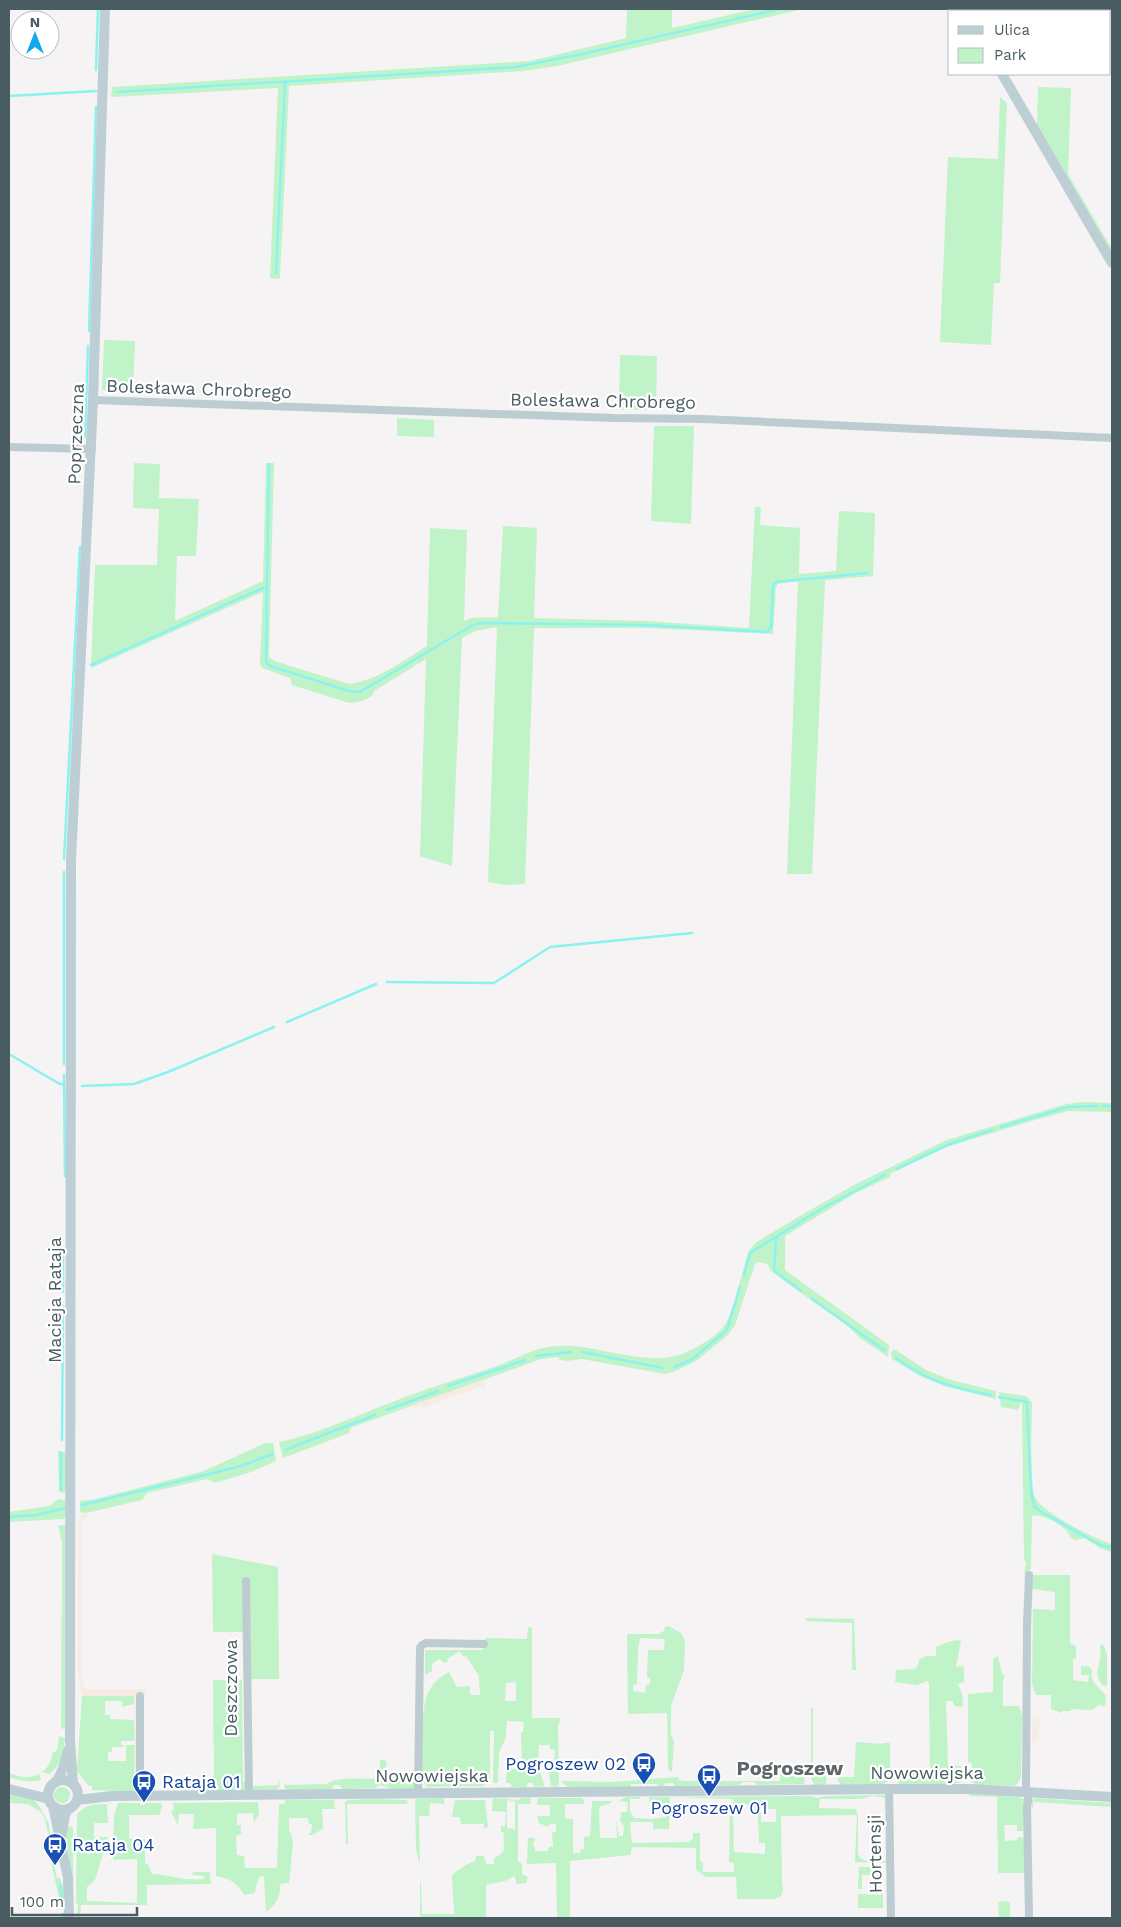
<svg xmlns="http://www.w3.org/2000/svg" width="1121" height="1927" font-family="'Work Sans',sans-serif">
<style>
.green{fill:#c1f3c8;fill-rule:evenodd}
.sand{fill:#f6ece4}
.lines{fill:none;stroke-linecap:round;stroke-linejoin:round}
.stream{stroke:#8cf2f0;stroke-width:2.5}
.street{stroke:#bdccd0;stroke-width:8}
.secondary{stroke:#beced5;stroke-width:10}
.labels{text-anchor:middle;stroke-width:4.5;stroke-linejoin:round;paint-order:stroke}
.street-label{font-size:18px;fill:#495c62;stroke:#fff}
.transit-label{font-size:18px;fill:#164399;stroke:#fff;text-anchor:start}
.quarter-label{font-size:20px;font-weight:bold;fill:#5f6568;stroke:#fff}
</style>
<rect width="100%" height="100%" fill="#f5f3f3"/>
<!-- green -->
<g class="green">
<path d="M 627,9 L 672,9 L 672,28 L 755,9 L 803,9 L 557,66 L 523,71 L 289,86 L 280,279 L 270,278 L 278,88 L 111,97 L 112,87 L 530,61 L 626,38 Z"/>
<path d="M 1038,87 L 1071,88 L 1068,174 L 1112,249 L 1112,257 L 1037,125 Z"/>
<path d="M 1000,97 L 1007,103 L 1000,283 L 994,283 L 991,345 L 940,342 L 948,157 L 998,159 Z"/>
<path d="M 104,340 L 135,341 L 133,393 L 107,392 L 102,389 Z"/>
<path d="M 620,355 L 657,356 L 656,410 L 619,410 Z"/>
<path d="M 397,418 L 434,420 L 434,437 L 397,436 Z"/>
<path d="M 654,426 L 694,426 L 691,524 L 651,521 Z"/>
<path d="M 134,463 L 160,464 L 159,498 L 199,499 L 196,556 L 177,556 L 175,621 L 263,581 L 266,463 L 274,463 L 269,657 L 274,661 L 349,684 C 378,680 403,661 427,646 L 430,528 L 467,530 L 464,621 L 471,618 L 498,617 L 503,526 L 537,528 L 534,618 L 646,621 L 749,628 L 755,507 L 761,507 L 760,525 L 800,528 L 799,574 L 836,571 L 839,511 L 875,513 L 873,576 L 825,580 L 812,874 L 787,874 L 798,581 L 778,584 L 776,588 L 773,634 L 647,628 L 534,628 L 525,884 L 506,885 L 488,882 L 497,627 L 475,631 L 462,638 L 452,866 L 420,856 L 426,659 L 374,691 L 372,696 L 363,701 L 349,703 L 292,685 L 290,678 L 262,668 L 260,664 L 263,592 L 91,668 L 95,565 L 157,565 L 159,509 L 133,508 Z"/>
<path d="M 1085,1102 L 1112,1103 L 1112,1112 L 1068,1111 L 1028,1122 L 947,1147 L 891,1173 L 890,1177 L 854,1194 L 785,1236 L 785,1270 L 889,1345 L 888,1357 L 860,1338 L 848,1326 L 790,1285 L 771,1271 L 767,1264 L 759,1262 L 755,1264 L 735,1325 L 728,1335 L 696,1361 L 673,1372 L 665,1374 L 582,1359 L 566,1361 L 560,1360 L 558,1357 L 541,1359 L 350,1428 L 349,1433 L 283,1458 L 279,1442 C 317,1434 351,1418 387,1404 C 422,1390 458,1379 494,1367 C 512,1361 529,1350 548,1347 C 595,1339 649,1374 693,1349 C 703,1344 717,1335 724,1326 C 734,1312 742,1269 749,1251 L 755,1243 L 800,1216 L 854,1185 L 934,1146 L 947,1140 L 1066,1104 Z"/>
<path d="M 894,1349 L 926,1370 L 951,1380 L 996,1391 L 996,1399 L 944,1386 L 920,1376 L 892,1359 L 891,1353 Z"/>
<path d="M 999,1392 L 1026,1396 L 1032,1402 C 1032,1418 1029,1489 1036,1499 C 1045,1514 1095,1539 1112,1544 L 1112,1552 L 1102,1549 L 1084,1538 C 1082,1539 1078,1540 1076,1540 C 1070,1539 1069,1533 1065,1529 C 1058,1523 1041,1513 1032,1516 L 1031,1568 L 1028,1575 L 1024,1574 L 1026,1564 L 1024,1559 L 1022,1403 L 1021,1402 L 1018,1410 L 1001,1407 Z"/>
<path d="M 265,1443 L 273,1443 L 276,1461 L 251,1472 L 215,1483 L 207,1479 L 147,1493 L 142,1500 L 86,1513 L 80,1512 L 80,1501 L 96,1499 L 204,1471 Z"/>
<path d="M 58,1451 L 66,1452 L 67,1488 L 64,1493 L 59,1492 Z"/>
<path d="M 58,1499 L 67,1501 L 66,1516 L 64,1519 L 9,1522 L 9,1512 L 50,1506 Z"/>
<path d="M 64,1525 L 67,1528 L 67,1724 L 65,1728 L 61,1729 L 62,1542 L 58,1526 Z"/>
<path d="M 212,1554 L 278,1567 L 279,1679 L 251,1679 L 251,1632 L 213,1632 Z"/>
<path d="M 1031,1575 L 1070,1575 L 1070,1643 L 1076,1646 L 1076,1659 L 1073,1659 L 1073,1680 L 1088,1682 L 1089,1675 L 1081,1675 L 1081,1666 L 1090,1667 C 1093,1671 1091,1674 1092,1679 C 1095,1686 1102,1690 1106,1696 L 1105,1706 L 1099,1705 L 1092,1710 L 1071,1709 L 1071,1711 L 1062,1711 L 1061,1713 L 1051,1709 L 1051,1695 L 1036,1695 L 1032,1684 L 1033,1609 L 1055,1610 L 1055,1592 L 1032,1589 Z"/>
<path d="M 806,1618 L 854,1619 L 856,1670 L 852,1670 L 852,1623 L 806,1621 Z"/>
<path d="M 668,1626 L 681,1633 L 685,1641 L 684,1670 L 671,1706 L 671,1734 L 674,1742 L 672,1771 L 670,1772 L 668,1768 L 667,1713 L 628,1714 L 627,1634 L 660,1634 L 661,1632 L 664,1631 L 665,1627 ZM 640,1638 L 665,1639 L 664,1650 L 648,1650 L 647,1677 L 650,1678 L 650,1684 L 646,1685 L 645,1693 L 633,1691 L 633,1685 L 637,1684 L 638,1650 Z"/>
<path d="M 528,1627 L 532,1628 L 532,1718 L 561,1718 L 558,1726 L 559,1785 L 556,1787 L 551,1786 L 548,1768 L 550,1768 L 550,1765 L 554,1765 L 555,1750 L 550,1749 L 550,1745 L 539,1745 L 538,1768 L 540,1768 C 539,1776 544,1779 544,1786 L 535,1787 L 532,1783 L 528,1783 L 526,1787 L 512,1787 L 510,1783 L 506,1783 L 507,1769 L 522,1769 L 521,1732 L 523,1732 L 524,1722 L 507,1721 L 506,1737 L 499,1753 L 498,1783 L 493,1783 L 494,1731 L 490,1731 L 490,1783 L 485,1783 L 484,1786 L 427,1787 L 422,1780 L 422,1715 L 424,1713 C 424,1694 432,1681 449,1672 L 457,1687 L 470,1686 L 470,1695 L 480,1695 L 479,1676 L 466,1656 L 463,1657 L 460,1651 L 447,1659 L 448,1661 L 445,1663 L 439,1659 L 432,1664 L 432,1671 L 425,1675 L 425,1650 L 483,1650 L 485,1638 L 527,1639 ZM 516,1682 L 516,1701 L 505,1701 L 506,1683 Z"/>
<path d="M 957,1640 L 961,1641 L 956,1667 L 964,1666 L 964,1682 L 958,1684 L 962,1693 L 963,1707 L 954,1706 L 953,1701 L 946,1701 L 948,1765 L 961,1766 L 962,1781 C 954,1787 911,1785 899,1784 L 895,1771 L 911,1775 L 930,1774 L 929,1683 L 927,1681 L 917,1685 L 895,1682 L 896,1670 L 915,1669 L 918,1666 L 919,1660 L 926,1656 L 936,1656 L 936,1647 L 948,1642 Z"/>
<path d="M 1103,1644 L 1107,1655 L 1107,1685 L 1104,1687 C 1094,1675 1098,1672 1100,1659 C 1101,1655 1100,1650 1100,1646 Z"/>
<path d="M 998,1656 L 1002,1674 L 1005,1675 L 1003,1682 L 1003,1706 L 1019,1706 L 1022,1716 L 1021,1778 L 1015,1786 L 977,1785 L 972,1782 L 972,1763 L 968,1762 L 968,1694 L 993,1692 L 993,1659 Z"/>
<path d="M 213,1680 L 242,1680 L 243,1781 L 253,1786 L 278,1785 L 279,1779 L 280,1786 L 277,1789 L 231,1791 L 225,1789 L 222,1792 L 185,1790 L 185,1788 L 214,1788 Z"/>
<path d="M 82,1696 L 134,1696 L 134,1704 L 122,1707 L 122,1701 L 105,1701 L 105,1715 L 110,1715 L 110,1719 L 134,1720 L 135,1741 L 121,1741 L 121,1745 L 124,1745 L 124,1747 L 112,1747 L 112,1752 L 108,1752 L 108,1761 L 126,1761 L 126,1745 L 135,1745 L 134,1792 L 92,1790 L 92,1786 L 89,1786 L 77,1771 Z"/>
<path d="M 811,1708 L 813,1708 L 813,1767 L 827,1767 L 826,1785 L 814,1785 L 811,1778 Z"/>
<path d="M 59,1736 L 65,1738 L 61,1764 L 58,1765 L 50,1774 L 43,1772 L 39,1774 L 41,1780 C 29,1783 21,1781 9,1777 L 9,1773 C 15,1775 22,1778 28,1777 C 41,1776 52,1766 52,1754 L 57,1750 Z"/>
<path d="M 856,1742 L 882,1744 L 882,1743 L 890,1743 L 890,1779 L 883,1785 L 841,1785 L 837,1780 L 838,1777 L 854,1777 Z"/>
<path d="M 380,1759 L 386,1761 L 387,1772 L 416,1772 L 415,1786 L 413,1789 L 394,1789 L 380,1785 L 375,1788 L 342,1789 L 339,1785 L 334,1785 L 332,1789 L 287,1790 L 284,1787 L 286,1782 L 286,1785 L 327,1784 C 336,1776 368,1779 380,1779 Z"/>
<path d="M 780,1774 L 805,1777 L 804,1784 L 757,1785 L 754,1782 L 742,1782 L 741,1784 L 737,1785 L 675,1786 L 673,1783 L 666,1783 L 664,1786 L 658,1786 L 657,1784 L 631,1784 L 631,1787 L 573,1787 L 566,1786 L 561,1781 L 614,1782 L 678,1777 L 679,1780 L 684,1781 L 780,1781 Z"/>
<circle cx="62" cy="1795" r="8"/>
<path d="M 9,1794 L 33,1799 L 40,1807 L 49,1824 L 51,1850 L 57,1878 L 60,1878 L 65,1892 L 63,1906 L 58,1906 L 59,1898 L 49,1853 L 48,1833 L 45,1819 L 41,1812 L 28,1804 L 9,1803 Z"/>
<path d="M 970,1794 L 1018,1797 L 1024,1799 L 1023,1831 L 1017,1831 L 1017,1825 L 1004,1825 L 1005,1841 L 1017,1840 L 1018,1837 L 1025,1838 L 1025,1873 L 998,1873 L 997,1797 L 968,1796 Z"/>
<path d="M 885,1795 L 885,1798 L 874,1796 L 860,1799 L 820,1799 L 819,1808 L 856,1809 L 858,1817 L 858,1853 L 860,1858 L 864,1860 L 887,1861 L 886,1863 L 855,1862 L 857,1815 L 781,1816 L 782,1882 L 783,1890 L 781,1896 L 774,1899 L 737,1899 L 736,1877 L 706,1877 L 696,1870 L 696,1848 L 633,1847 L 631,1850 L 631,1855 L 570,1861 L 570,1918 L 557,1918 L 556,1863 L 527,1864 L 528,1838 L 535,1838 L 533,1847 L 535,1847 L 535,1851 L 548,1851 L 549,1847 L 553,1846 L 552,1832 L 556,1832 L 556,1824 L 550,1824 L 548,1827 L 539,1823 L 537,1816 L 550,1816 L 550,1805 L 537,1805 L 538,1798 L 583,1798 L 584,1804 L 565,1804 L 565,1819 L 573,1819 L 573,1853 L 580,1853 L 581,1849 L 584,1849 L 584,1837 L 590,1836 L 592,1801 L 612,1801 L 609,1804 L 599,1807 L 600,1838 L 617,1838 L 616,1821 L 619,1836 L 623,1836 L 624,1826 L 620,1821 L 621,1812 L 627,1812 L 628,1802 L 619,1801 L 625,1797 L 640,1797 L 641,1801 L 640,1799 L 630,1799 L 630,1811 L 634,1818 L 653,1819 L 666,1817 L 666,1809 L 661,1807 L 661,1804 L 654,1804 L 654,1802 L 649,1801 L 649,1797 L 810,1796 L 818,1798 L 825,1796 ZM 670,1797 L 733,1799 L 733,1806 L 730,1806 L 729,1862 L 734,1863 L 734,1872 L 703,1872 L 703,1862 L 700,1861 L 700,1833 L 693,1833 L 693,1839 L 689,1842 L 632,1843 L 630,1822 L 653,1822 L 653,1829 L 669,1829 ZM 745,1804 L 749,1805 L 754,1815 L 758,1815 L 759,1843 L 765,1843 L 765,1854 L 734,1852 L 733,1806 ZM 761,1809 L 776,1809 L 776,1822 L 761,1822 Z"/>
<path d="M 443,1798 L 445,1804 L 430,1803 L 429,1821 L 429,1816 L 419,1816 L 420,1865 L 416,1849 L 415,1799 Z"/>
<path d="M 493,1798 L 519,1800 L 520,1798 L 531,1798 L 530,1804 L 518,1804 L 518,1861 L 522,1864 L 522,1874 L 528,1877 L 526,1883 L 516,1884 L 515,1876 L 505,1881 L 486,1885 L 486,1918 L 420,1918 L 420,1882 L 421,1882 L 422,1914 L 454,1914 L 452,1875 L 464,1866 L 475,1861 L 476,1856 L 484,1856 L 486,1864 L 494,1864 L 494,1858 C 509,1851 502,1848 504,1833 L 501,1832 L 501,1826 L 505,1826 L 506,1812 L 492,1811 ZM 507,1800 L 515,1801 L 515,1829 L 507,1828 Z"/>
<path d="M 1035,1798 L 1112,1803 L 1112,1807 L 1033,1802 L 1033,1812 L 1031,1800 Z"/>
<path d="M 375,1799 L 407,1800 L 408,1804 L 347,1804 L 348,1844 L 346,1844 L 345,1802 L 349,1800 Z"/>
<path d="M 285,1800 L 334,1800 L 335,1809 L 322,1809 L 323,1829 L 312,1835 L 308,1835 L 311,1832 L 312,1824 L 309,1824 L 308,1818 L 289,1818 L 289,1832 L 291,1833 L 293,1843 L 289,1883 L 280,1884 C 281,1897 276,1904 266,1912 L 264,1877 L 260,1876 L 256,1886 L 255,1893 L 244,1895 C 237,1882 230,1879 216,1876 L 216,1828 L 193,1829 L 194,1814 L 179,1814 L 178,1826 L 171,1811 L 174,1810 L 173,1803 L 179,1803 L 258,1802 L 259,1813 L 254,1823 L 253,1813 L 237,1814 L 237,1825 L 241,1825 L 241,1834 L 236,1836 L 237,1855 L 244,1856 L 245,1868 L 277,1868 L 279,1804 L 285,1804 Z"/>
<path d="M 455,1800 L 485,1800 L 488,1826 L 486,1828 L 484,1828 L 484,1824 L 461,1824 L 460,1817 L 452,1817 Z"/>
<path d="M 118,1803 L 140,1803 L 140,1805 L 144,1805 L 145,1803 L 161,1803 L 162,1806 L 159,1815 L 129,1815 L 129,1839 L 145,1839 L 145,1864 L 148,1864 L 152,1874 C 169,1875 185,1881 203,1879 L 205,1876 L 192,1875 L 193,1872 L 210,1872 L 211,1884 L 147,1885 L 147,1905 L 81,1905 L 80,1918 L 77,1918 L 78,1904 L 76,1903 L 77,1814 C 86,1804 95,1804 107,1804 L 108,1823 L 94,1823 L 94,1837 L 108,1837 L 95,1880 L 87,1887 L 87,1901 L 137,1903 L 137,1859 L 113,1860 L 114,1816 Z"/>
<path d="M 66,1826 L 73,1827 L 73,1890 L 66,1837 Z"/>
<path d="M 859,1867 L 873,1867 L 873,1875 L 862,1875 L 862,1889 L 858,1889 Z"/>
<path d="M 881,1892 L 883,1892 L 883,1908 L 858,1908 L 858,1894 L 881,1895 Z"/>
<path d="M 1006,1901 L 1010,1903 L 1010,1918 L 999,1918 L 998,1902 Z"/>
</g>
<!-- sand -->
<g class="sand">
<path d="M 485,1379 L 485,1389 L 480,1387 L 422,1408 L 420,1405 L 414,1409 L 412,1405 Z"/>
<path d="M 80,1512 L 88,1515 L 81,1523 L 81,1672 L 84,1689 L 146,1689 L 146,1693 L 143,1697 L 144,1778 L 135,1778 L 134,1696 L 82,1696 L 78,1670 L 78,1521 L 81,1521 Z"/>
<path d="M 1036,1716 L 1040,1720 L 1038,1740 L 1032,1741 L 1032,1717 Z"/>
</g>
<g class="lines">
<!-- stream -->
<g class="stream">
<path d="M 96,70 L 98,9"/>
<path d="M 117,92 L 516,67 L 582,54 L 779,9"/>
<path d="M 9,96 L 96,91"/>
<path d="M 276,273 L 285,83"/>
<path d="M 89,331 L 96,107"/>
<path d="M 85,437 L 88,346"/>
<path d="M 267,586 L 269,464"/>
<path d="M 91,665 L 267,586 L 266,662 L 270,666 L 349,691 L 360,692 L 471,626 L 480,623 L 645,625 L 767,632 L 771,627 L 773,585 L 776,582 L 867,573"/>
<path d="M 64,859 L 80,547"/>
<path d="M 64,872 L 64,1064"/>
<path d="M 387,982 L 494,983 L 550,947 L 692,933"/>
<path d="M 287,1022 L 376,984"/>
<path d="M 9,1054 L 58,1083 L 64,1085"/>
<path d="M 64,1075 L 65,1176"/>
<path d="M 82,1086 L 134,1084 L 168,1072 L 274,1027"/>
<path d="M 1103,1106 L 1112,1106"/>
<path d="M 1001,1127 L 1068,1107 L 1097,1106"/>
<path d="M 897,1169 L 947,1145 L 992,1130"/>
<path d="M 776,1238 L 774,1270 L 801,1291"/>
<path d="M 744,1275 L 750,1253 L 821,1209 L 885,1175"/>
<path d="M 63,1292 L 63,1249"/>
<path d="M 812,1299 L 884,1350"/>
<path d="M 582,1352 L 663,1368"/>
<path d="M 536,1356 L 571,1352"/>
<path d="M 896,1358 C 927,1381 953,1388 991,1395"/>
<path d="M 674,1367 L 691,1360 L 727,1330 L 740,1287"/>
<path d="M 448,1386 L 525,1360"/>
<path d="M 999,1397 L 1027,1402 L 1031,1492 L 1034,1506 L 1040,1511 L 1100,1545 L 1112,1548"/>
<path d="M 387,1410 L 438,1391"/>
<path d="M 62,1440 L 63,1305"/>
<path d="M 285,1450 L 375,1415"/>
<path d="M 61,1489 L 61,1453"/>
<path d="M 82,1505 L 241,1466 L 273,1454"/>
<path d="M 9,1517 L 36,1515 L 66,1508"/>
<path d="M 60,1886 L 63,1906"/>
<path d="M 63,1914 L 63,1918"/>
</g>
<!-- street -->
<g class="street">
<path d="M 93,400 L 614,418 L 703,419 L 1112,438"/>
<path d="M 9,447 L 92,449"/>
<path d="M 246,1581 L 249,1795"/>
<path d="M 140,1696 L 140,1796"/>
<path d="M 889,1789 L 891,1918"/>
<path d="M 1026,1791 L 1027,1625 L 1029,1575"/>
<path d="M 1029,1792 L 1027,1808 L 1029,1916"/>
<path d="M 418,1793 L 420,1648 L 422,1645 L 426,1643 L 484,1644"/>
</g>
<!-- secondary -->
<g class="secondary">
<path d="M 965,9 L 966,11"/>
<path d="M 1002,74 L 1112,263"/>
<circle cx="63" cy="1795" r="15"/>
<path d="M 57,1781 L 64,1766 L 68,1750"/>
<path d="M 73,1784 L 70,1740 L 71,860 L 93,400 L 105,9"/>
<path d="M 9,1789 L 49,1799"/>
<path d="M 77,1800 L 112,1796 L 889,1789 L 970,1789 L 1112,1797"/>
<path d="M 53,1806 L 68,1878 L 69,1918"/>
<path d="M 61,1837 L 65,1815 L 68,1809"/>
</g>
</g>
<!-- icons -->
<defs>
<g id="bus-pin" transform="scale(1.25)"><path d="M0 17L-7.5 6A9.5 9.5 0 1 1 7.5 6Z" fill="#1a4fb4" stroke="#fff"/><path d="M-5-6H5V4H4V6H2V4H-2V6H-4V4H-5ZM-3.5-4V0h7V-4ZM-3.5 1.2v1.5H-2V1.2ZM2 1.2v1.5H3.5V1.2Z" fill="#fff"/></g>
</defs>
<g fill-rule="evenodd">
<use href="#bus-pin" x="644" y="1764"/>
<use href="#bus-pin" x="709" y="1776"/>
<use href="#bus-pin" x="144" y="1782"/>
<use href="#bus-pin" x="55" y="1845"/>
</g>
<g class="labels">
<!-- street labels -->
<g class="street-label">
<text transform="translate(199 389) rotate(2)" y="6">Bolesława Chrobrego</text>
<text transform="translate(603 401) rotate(1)" y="6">Bolesława Chrobrego</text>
<text transform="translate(76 434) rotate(-88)" y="6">Poprzeczna</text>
<text transform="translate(55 1300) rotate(-90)" y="6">Macieja Rataja</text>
<text transform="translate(231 1688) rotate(-90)" y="6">Deszczowa</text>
<text x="927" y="1779">Nowowiejska</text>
<text x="432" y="1782">Nowowiejska</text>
<text transform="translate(875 1854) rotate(-91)" y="6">Hortensji</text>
</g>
<!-- transit labels -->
<g class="transit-label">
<text x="626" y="1770" text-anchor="end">Pogroszew 02</text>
<text x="162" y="1788">Rataja 01</text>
<text x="709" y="1814" text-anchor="middle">Pogroszew 01</text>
<text x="72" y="1851">Rataja 04</text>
</g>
<!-- quarter labels -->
<g class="quarter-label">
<text x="790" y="1775">Pogroszew</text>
</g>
</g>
<!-- border -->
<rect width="1121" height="1927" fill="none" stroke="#495c62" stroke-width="20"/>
<!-- legend -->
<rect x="948" y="10" width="162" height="65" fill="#ffffff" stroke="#b6bec0"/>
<rect x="958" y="26" width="25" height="8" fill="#beced5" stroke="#b6bec0"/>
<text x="994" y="35" font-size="15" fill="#495c62">Ulica</text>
<rect x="958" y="48" width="25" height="15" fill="#c1f3c8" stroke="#b6bec0"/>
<text x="994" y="60" font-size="15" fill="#495c62">Park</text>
<!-- north arrow -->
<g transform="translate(35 35)"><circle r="24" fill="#ffffff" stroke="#b6bec0"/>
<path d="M0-4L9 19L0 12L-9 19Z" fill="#11a7f1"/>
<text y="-8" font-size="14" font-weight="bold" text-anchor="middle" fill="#495c62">N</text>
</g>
<!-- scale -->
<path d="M12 1907v8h125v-8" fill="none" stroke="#495c62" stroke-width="2.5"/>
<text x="20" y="1907" font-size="15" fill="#495c62" stroke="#ffffff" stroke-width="4" paint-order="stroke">100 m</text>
</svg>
